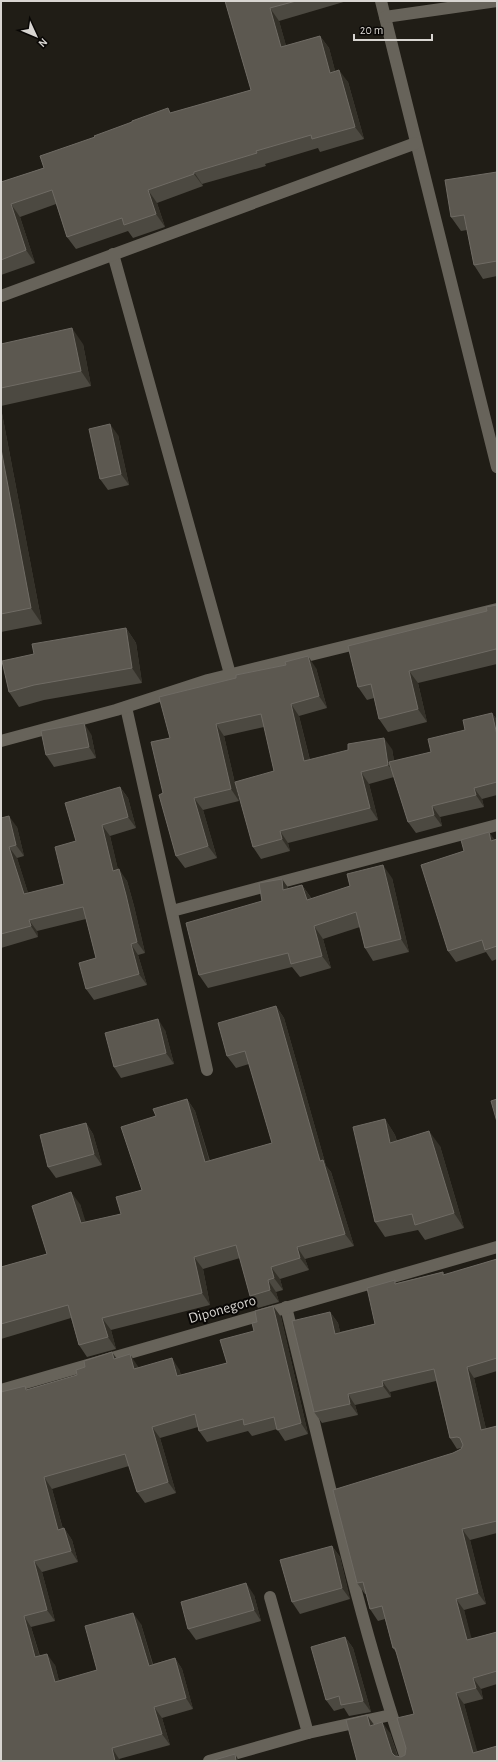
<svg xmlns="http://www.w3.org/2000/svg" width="498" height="1762" font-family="'Alegreya Sans',sans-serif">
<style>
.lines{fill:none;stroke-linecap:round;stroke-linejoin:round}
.street{stroke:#67635a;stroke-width:12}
.wall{fill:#4c4941}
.shaded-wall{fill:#343129}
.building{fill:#5c5850;stroke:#6f6b64}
.labels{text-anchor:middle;stroke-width:4;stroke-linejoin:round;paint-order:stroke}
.street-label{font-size:15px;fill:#d8d5d1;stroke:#090705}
</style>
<rect width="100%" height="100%" fill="#201d16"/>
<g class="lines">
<!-- street -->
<g class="street">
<path d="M 381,1 L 497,467"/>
<path d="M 385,17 L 497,1"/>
<path d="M 113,254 L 230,674"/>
<path d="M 1,296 L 416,143"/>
<path d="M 126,707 L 207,1070"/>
<path d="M 1,741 L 116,710 L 208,680 L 497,609"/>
<path d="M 172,911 L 497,825"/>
<path d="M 286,1307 C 324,1459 356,1613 407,1761"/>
<path d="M 1,1390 L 497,1247"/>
<path d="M 270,1597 L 308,1733"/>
<path d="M 209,1761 L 308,1733 L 391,1715"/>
</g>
</g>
<!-- wall -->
<g class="wall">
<path d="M 225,1 L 347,1 L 279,21 L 286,46 L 320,36 L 329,48 L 335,71 L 348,82 L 364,139 L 320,152 L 318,148 L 265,164 L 266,166 L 202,184 L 203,186 L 157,203 L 165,227 L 133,238 L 128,231 L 76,249 L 67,237 L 56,204 L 20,217 L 35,263 L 1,275 L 1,182 L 44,168 L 171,113 L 251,90 Z"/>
<path d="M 497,172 L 497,276 L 483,279 L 474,265 L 467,230 L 461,231 L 451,217 Z"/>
<path d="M 1,344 L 83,344 L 91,386 L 1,406 Z"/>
<path d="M 1,408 L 42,624 L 1,632 Z"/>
<path d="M 118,435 L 129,485 L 108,490 L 100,479 Z"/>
<path d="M 497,605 L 497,664 L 418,683 L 427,722 L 388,732 L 379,719 L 374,698 L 367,700 L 358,687 Z"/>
<path d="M 126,628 L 136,643 L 142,683 L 44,700 L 19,707 L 9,692 Z"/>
<path d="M 316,668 L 327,708 L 299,716 L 310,760 L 392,749 L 394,761 L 431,752 L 492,713 L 497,720 L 497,795 L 482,799 L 484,807 L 440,817 L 442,826 L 416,833 L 408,822 L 394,777 L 369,784 L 378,820 L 288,843 L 290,851 L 261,859 L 253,847 L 274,771 L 264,727 L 224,736 L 239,801 L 203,810 L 217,858 L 185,868 L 176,856 L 163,793 L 170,738 Z"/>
<path d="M 91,734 L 96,758 L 54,767 L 46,755 Z"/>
<path d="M 120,787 L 128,798 L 136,828 L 110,836 L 118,870 L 127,881 L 134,906 L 145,953 L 138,955 L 147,985 L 94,1000 L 86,989 L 96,958 L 86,919 L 37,931 L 38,937 L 1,948 L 1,818 L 17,827 L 24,856 L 17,858 L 28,893 L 64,884 L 76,841 Z"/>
<path d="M 489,832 L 494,840 L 497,839 L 497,959 L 492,961 L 486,952 L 456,962 L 448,951 L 464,851 Z"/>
<path d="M 392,878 L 409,952 L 373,961 L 365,948 L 360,927 L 323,939 L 331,968 L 300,977 L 292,967 L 208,988 L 199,975 L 262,901 L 282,879 L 289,889 L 302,885 L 312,899 Z"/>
<path d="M 276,1006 L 284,1018 L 326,1166 L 331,1172 L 354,1246 L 305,1259 L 309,1270 L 280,1279 L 283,1290 L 276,1292 L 279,1302 L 258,1308 L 250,1296 L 240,1258 L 203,1269 L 210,1305 L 111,1330 L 116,1349 L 87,1357 L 79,1345 L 71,1318 L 1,1339 L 1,1267 L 47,1254 L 80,1204 L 85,1222 L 121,1214 L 142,1190 L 156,1116 L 187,1099 L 195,1111 L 210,1161 L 272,1143 L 249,1064 L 236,1068 L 227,1056 Z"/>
<path d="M 165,1030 L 174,1064 L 121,1078 L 114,1067 Z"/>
<path d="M 385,1119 L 395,1135 L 397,1141 L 440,1146 L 464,1228 L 425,1240 L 418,1230 L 385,1237 L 375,1222 Z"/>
<path d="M 86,1123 L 93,1134 L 102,1165 L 56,1178 L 48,1167 Z"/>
<path d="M 497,1259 L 497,1371 L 474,1378 L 486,1429 L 497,1426 L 497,1533 L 470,1540 L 486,1604 L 464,1610 L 471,1639 L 497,1632 L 497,1684 L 481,1689 L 483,1699 L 464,1704 L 477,1752 L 497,1761 L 357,1761 L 374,1725 L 390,1733 L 398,1756 L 401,1757 L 405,1755 L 414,1714 L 398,1655 L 393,1648 L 385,1619 L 378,1621 L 370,1609 L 366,1594 L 365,1594 L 357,1583 L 453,1453 L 461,1449 L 461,1448 L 457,1449 L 450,1438 L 436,1381 L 390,1392 L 391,1397 L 355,1405 L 358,1415 L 322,1423 L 314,1412 L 330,1312 L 338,1323 L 340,1332 L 375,1324 L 397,1283 L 443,1272 L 444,1275 Z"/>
<path d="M 273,1306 L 281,1317 L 308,1434 L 285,1441 L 277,1429 L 252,1436 L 248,1431 L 207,1442 L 199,1431 L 198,1427 L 160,1438 L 176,1493 L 145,1503 L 137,1492 L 129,1466 L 52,1489 L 63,1529 L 64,1528 L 72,1540 L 78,1562 L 42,1572 L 55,1621 L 31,1627 L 40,1656 L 55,1665 L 59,1681 L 97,1670 L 141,1624 L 153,1664 L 175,1658 L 182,1669 L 193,1709 L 162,1718 L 170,1745 L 119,1759 L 120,1761 L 1,1761 L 27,1390 L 77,1375 L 116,1358 L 137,1365 L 138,1368 L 179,1369 L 181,1375 L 227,1363 L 254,1331 L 257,1322 Z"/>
<path d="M 332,1546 L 340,1557 L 350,1599 L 300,1614 L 292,1602 Z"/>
<path d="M 254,1595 L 261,1621 L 196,1640 L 188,1629 Z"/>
<path d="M 345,1637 L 353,1648 L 371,1712 L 349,1716 L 344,1708 L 334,1711 L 326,1700 Z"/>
</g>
<!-- shaded-wall -->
<g class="shaded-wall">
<path d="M 270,8 L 279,21 L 290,59 L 281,47 Z"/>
<path d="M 320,36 L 329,48 L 339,85 L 330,73 Z"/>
<path d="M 339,70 L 348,82 L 364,139 L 355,127 Z"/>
<path d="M 194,172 L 202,184 L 203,186 L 194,174 Z"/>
<path d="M 148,190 L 157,203 L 165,227 L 156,214 Z"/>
<path d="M 11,204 L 20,217 L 35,263 L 26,250 Z"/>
<path d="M 72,328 L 83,344 L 91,386 L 81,371 Z"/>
<path d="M 1,408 L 42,624 L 31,608 L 1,449 Z"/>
<path d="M 110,424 L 118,435 L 129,485 L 121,474 Z"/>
<path d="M 126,628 L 136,643 L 142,683 L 132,668 Z"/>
<path d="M 308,656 L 316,668 L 327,708 L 319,696 Z"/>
<path d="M 409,671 L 418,683 L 427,722 L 418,709 Z"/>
<path d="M 291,704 L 299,716 L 313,773 L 304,761 Z"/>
<path d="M 492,713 L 497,720 L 497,735 Z"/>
<path d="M 84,723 L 91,734 L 96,758 L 89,747 Z"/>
<path d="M 216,724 L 224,736 L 239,801 L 231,789 Z"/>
<path d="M 384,738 L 392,749 L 397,777 L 388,765 Z"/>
<path d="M 361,772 L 369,784 L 378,820 L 370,808 Z"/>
<path d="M 120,787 L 128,798 L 136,828 L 128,817 Z"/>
<path d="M 474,788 L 482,799 L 484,807 L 476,795 Z"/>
<path d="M 194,798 L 203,810 L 217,858 L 208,846 Z"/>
<path d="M 432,806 L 440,817 L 442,826 L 434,815 Z"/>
<path d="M 9,816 L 17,827 L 24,856 L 16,845 Z"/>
<path d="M 102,825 L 110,836 L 121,882 L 113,871 Z"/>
<path d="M 280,831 L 288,843 L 290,851 L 282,839 Z"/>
<path d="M 489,832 L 497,843 L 491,841 Z"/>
<path d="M 9,847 L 17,858 L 32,905 L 24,894 Z"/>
<path d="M 383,865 L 392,878 L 409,952 L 401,939 Z"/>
<path d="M 119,869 L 127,881 L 134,906 L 145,953 L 137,942 Z"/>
<path d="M 282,879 L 291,892 L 283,890 Z"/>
<path d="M 302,885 L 311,898 L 316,913 L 307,900 Z"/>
<path d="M 29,920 L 37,931 L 38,937 L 31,926 Z"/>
<path d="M 314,926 L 323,939 L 331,968 L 322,956 Z"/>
<path d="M 131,944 L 138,955 L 147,985 L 139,974 Z"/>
<path d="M 276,1006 L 284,1018 L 326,1166 L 331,1172 L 354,1246 L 345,1234 L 320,1161 Z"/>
<path d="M 158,1019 L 165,1030 L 174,1064 L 166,1053 Z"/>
<path d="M 187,1099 L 195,1111 L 213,1174 L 205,1162 Z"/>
<path d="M 385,1119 L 395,1135 L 401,1158 L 390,1143 Z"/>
<path d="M 86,1123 L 93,1134 L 102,1165 L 94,1154 Z"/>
<path d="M 429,1131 L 440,1146 L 464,1228 L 454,1213 Z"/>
<path d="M 71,1192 L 80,1204 L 90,1235 L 81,1223 Z"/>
<path d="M 297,1247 L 305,1259 L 309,1270 L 300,1258 Z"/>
<path d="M 194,1257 L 203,1269 L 210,1305 L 202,1293 Z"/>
<path d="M 271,1267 L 280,1279 L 283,1290 L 274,1278 Z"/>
<path d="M 268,1280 L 276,1292 L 279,1302 L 270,1290 Z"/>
<path d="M 273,1306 L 281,1317 L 308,1434 L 301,1423 Z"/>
<path d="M 330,1312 L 338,1323 L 343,1345 L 335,1334 Z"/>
<path d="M 102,1318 L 111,1330 L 116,1349 L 108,1337 Z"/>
<path d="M 112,1352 L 120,1363 L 114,1359 Z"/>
<path d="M 130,1354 L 137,1365 L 142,1380 L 134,1369 Z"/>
<path d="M 172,1358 L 179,1369 L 185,1387 L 177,1376 Z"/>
<path d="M 467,1367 L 474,1378 L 489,1442 L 481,1430 Z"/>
<path d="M 382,1381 L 390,1392 L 391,1397 L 383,1386 Z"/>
<path d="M 348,1394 L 355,1405 L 358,1415 L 350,1404 Z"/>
<path d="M 152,1427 L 160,1438 L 176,1493 L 168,1482 Z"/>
<path d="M 44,1477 L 52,1489 L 66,1541 L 58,1530 Z"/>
<path d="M 64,1528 L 72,1540 L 78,1562 L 71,1551 Z"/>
<path d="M 462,1529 L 470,1540 L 486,1604 L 478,1593 Z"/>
<path d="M 332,1546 L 340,1557 L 350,1599 L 342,1588 Z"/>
<path d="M 34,1561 L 42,1572 L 55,1621 L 47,1610 Z"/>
<path d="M 246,1583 L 254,1595 L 261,1621 L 254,1610 Z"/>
<path d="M 456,1599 L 464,1610 L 475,1651 L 467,1640 Z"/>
<path d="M 133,1613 L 141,1624 L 156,1677 L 149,1666 Z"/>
<path d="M 24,1616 L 31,1627 L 43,1668 L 35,1657 Z"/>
<path d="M 345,1637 L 353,1648 L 371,1712 L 363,1701 Z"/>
<path d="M 47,1654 L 55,1665 L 62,1693 L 55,1682 Z"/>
<path d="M 175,1658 L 182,1669 L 193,1709 L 186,1698 Z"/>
<path d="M 473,1678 L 481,1689 L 483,1699 L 476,1688 Z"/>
<path d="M 456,1693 L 464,1704 L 480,1761 L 473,1753 Z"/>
<path d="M 154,1707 L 162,1718 L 170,1745 L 162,1734 Z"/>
<path d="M 367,1715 L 375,1726 L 370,1726 Z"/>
<path d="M 382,1722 L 390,1733 L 399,1761 L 392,1753 Z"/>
<path d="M 112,1748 L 119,1759 L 120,1761 L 115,1761 Z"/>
<path d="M 235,1754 L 239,1761 L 236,1761 Z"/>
</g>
<!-- building -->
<g class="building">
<path d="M 225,1 L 296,1 L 270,8 L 281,47 L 320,36 L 330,73 L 339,70 L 355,127 L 312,139 L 311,135 L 256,151 L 257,153 L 194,172 L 194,174 L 148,190 L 156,214 L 124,225 L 122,218 L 67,237 L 52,190 L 11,204 L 26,250 L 1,260 L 1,182 L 44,168 L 40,156 L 95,137 L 94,136 L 132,122 L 132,121 L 168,108 L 170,113 L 251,90 Z"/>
<path d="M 497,172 L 497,261 L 474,265 L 464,215 L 451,217 L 445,180 Z"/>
<path d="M 72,328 L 81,371 L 1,388 L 1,344 Z"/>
<path d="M 110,424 L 121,474 L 100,479 L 89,429 Z"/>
<path d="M 1,449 L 31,608 L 1,614 Z"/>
<path d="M 497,605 L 497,651 L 496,649 L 409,671 L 418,709 L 379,719 L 371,684 L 358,687 L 348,646 L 487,611 L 486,607 Z"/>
<path d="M 126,628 L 132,668 L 34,685 L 9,692 L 2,661 L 34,654 L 32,644 Z"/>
<path d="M 308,656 L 319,696 L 291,704 L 304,761 L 348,750 L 348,744 L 384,738 L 388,765 L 361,772 L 370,808 L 280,831 L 282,839 L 253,847 L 235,782 L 274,771 L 261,714 L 216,724 L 231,789 L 194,798 L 208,846 L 176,856 L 159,795 L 163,793 L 151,742 L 170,738 L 159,697 L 236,678 L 236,675 L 286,665 L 285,662 Z"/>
<path d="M 492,713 L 497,735 L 497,782 L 474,788 L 476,795 L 432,806 L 434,815 L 408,822 L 389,762 L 431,752 L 428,739 L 465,730 L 463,720 Z"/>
<path d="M 84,723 L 89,747 L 46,755 L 41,731 Z"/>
<path d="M 120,787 L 128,817 L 102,825 L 113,871 L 119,869 L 126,895 L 137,942 L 131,944 L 139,974 L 86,989 L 79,963 L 96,958 L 83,907 L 29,920 L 31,926 L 1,934 L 1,818 L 9,816 L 16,845 L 9,847 L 24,894 L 64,884 L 55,847 L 76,841 L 65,803 Z"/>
<path d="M 489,832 L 491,841 L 497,839 L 497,946 L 485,950 L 482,940 L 448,951 L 421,865 L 464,851 L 461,840 Z"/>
<path d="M 383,865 L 401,939 L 365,948 L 356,912 L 314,926 L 322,956 L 291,964 L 288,953 L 199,975 L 186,923 L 262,901 L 259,883 L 282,879 L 283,890 L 302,885 L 307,900 L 350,886 L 347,874 Z"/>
<path d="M 276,1006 L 320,1161 L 323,1160 L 345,1234 L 297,1247 L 300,1258 L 271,1267 L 274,1278 L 268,1280 L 270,1290 L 250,1296 L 236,1245 L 194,1257 L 202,1293 L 102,1318 L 108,1337 L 79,1345 L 68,1305 L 1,1324 L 1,1267 L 47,1254 L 32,1206 L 71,1192 L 81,1223 L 121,1214 L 116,1197 L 142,1190 L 121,1127 L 156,1116 L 153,1109 L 187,1099 L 205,1162 L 272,1143 L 245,1051 L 227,1056 L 218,1023 Z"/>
<path d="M 158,1019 L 166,1053 L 114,1067 L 105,1033 Z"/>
<path d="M 497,1099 L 497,1122 L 491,1101 Z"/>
<path d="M 385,1119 L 390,1143 L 429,1131 L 454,1213 L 415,1225 L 412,1214 L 375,1222 L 353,1127 Z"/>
<path d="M 86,1123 L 94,1154 L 48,1167 L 40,1135 Z"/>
<path d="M 497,1259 L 497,1358 L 467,1367 L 481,1430 L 497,1426 L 497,1521 L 462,1529 L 478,1593 L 456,1599 L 467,1640 L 497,1632 L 497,1671 L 473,1678 L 476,1688 L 456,1693 L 473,1753 L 497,1746 L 497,1761 L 357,1761 L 346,1720 L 367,1715 L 370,1726 L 382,1722 L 392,1753 L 395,1756 L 401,1757 L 405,1755 L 406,1748 L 397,1718 L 414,1714 L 395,1648 L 393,1648 L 382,1606 L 370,1609 L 363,1582 L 357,1583 L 333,1490 L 453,1453 L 461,1449 L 463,1445 L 460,1438 L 457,1437 L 450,1438 L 434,1369 L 382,1381 L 383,1386 L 348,1394 L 350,1404 L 314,1412 L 292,1321 L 330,1312 L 335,1334 L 375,1324 L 367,1288 L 395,1280 L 395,1284 L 443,1272 L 443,1275 Z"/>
<path d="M 273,1306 L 301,1423 L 277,1430 L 274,1417 L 244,1425 L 243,1419 L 199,1431 L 195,1414 L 152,1427 L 168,1482 L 137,1492 L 125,1454 L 44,1477 L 58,1530 L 64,1528 L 71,1551 L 34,1561 L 47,1610 L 24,1616 L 35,1657 L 47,1654 L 55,1682 L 97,1670 L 85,1626 L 133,1613 L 149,1666 L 175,1658 L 186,1698 L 154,1707 L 162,1734 L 112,1748 L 115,1761 L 1,1761 L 1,1392 L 25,1386 L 26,1390 L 77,1375 L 76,1370 L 85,1367 L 84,1361 L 112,1352 L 114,1359 L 130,1354 L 134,1369 L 172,1358 L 177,1376 L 227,1363 L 220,1340 L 254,1331 L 252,1323 L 257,1322 L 255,1311 Z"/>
<path d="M 332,1546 L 342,1588 L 292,1602 L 280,1560 Z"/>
<path d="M 246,1583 L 254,1610 L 188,1629 L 181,1602 Z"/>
<path d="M 345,1637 L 363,1701 L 341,1705 L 339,1696 L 326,1700 L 311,1647 Z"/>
<path d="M 235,1754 L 236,1761 L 211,1761 Z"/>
</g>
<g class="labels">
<!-- street labels -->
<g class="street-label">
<text transform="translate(222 1309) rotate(-16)" y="5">Diponegoro</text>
</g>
</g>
<!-- border -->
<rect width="498" height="1762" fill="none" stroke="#d8d5d1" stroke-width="4"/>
<!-- north arrow -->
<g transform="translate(36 36) rotate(134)" stroke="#090705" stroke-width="3" paint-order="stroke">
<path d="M0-3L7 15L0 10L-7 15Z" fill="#d8d5d1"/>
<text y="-6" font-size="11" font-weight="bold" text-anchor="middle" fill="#d8d5d1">N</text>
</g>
<!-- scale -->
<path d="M354 34v6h78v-6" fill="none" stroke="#d8d5d1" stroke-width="2"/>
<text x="360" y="34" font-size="12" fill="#d8d5d1" stroke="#090705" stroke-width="3" paint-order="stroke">20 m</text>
</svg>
